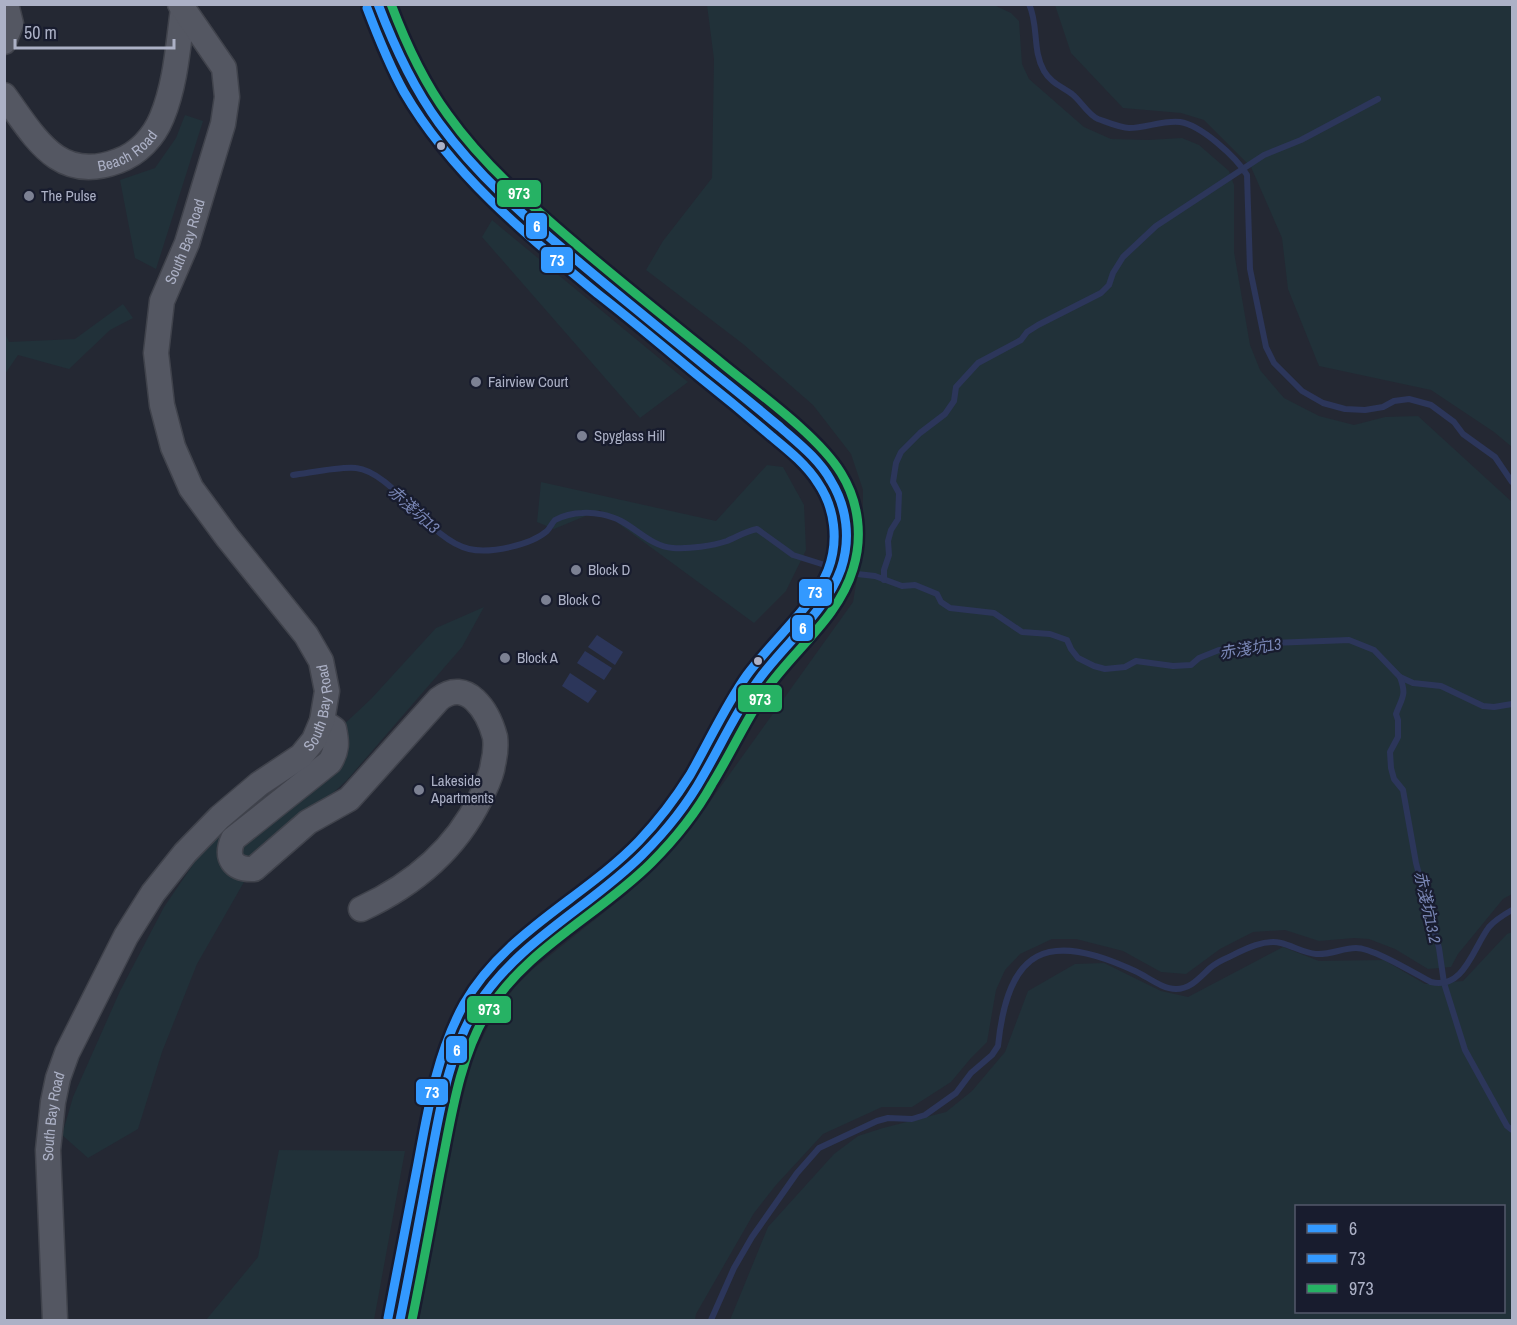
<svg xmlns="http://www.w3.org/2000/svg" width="1517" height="1325" font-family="'Archivo Narrow','Noto Sans TC',sans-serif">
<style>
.green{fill:#213139;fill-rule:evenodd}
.water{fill:#2c365a}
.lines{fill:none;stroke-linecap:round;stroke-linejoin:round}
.stream{stroke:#2c365a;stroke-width:6}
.minor-casing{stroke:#40434c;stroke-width:27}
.major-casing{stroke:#414550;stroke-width:33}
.minor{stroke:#545762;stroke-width:24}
.major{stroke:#565964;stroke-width:30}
.bus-1-casing{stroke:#181c2e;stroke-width:14}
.bus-2-casing{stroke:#181c2e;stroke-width:14}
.bus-3-casing{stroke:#181c2e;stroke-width:14}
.bus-1{stroke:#39f;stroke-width:9}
.bus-2{stroke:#39f;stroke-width:9}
.bus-3{stroke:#26b264;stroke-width:9}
.bus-dot{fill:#acb1c6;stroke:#181c2e;stroke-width:2}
.poi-dot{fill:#7c8193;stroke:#181c2e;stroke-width:2}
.labels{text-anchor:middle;stroke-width:4.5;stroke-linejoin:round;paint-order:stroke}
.street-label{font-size:15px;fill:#acb1c6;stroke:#181c2e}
.poi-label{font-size:15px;fill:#acb1c6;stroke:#181c2e;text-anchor:start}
.water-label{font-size:16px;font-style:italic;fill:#7a87b6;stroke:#181c2e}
.line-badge{stroke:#181c2e;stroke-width:2}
.badge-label{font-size:16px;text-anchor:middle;font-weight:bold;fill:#fff}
</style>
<rect width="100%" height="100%" fill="#242833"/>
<!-- green -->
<g class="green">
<path d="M 707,5 L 994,5 L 1011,13 L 1019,21 L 1022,64 L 1029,79 L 1084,127 L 1111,139 L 1148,140 L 1182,138 L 1199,145 L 1229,171 L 1234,185 L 1234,252 L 1250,345 L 1260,370 L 1284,398 L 1319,416 L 1354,425 L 1385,417 L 1418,416 L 1512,502 L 1512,894 L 1503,899 L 1458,954 L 1451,967 L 1428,969 L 1395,949 L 1369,939 L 1354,938 L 1319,941 L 1285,930 L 1253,932 L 1220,949 L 1186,974 L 1161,972 L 1123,951 L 1076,939 L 1052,939 L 1020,954 L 1005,970 L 996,990 L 987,1042 L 971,1058 L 951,1082 L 912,1107 L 882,1107 L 823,1134 L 776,1185 L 754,1213 L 696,1314 L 695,1320 L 419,1320 L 457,1121 L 469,1073 L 476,1051 L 494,1015 L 515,987 L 533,969 L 627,894 L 672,850 L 701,814 L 853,602 L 863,542 L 863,490 L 851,454 L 813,405 L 743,344 L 646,270 L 663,241 L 712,178 L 714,59 Z"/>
<path d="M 1055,5 L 1512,5 L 1512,447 L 1494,432 L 1431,390 L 1319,366 L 1288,289 L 1282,238 L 1251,167 L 1204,120 L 1181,113 L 1123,108 L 1071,53 Z"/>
<path d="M 185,115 L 203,121 L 156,269 L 135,258 L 120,180 L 155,168 L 176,138 Z"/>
<path d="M 492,220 L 688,382 L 640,418 L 482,237 Z"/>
<path d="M 123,304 L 133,318 L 110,330 L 69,369 L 18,355 L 5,374 L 5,333 L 9,342 L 75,339 Z"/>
<path d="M 767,465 L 783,467 L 804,505 L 806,550 L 786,591 L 754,623 L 600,510 L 554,529 L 537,522 L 541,482 L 716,521 Z"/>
<path d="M 484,607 L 462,647 L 347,780 L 252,868 L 197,964 L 162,1052 L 138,1129 L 88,1158 L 62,1135 L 73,1097 L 120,991 L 164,907 L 220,825 L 306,760 L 371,699 L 436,628 Z"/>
<path d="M 1512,932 L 1512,1320 L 730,1320 L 768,1227 L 834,1154 L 858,1136 L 883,1128 L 946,1112 L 972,1091 L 1005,1052 L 1028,991 L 1075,964 L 1104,963 L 1161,991 L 1188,997 L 1283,947 L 1319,961 L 1384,960 L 1425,984 L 1463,981 L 1507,934 ZM 1296,1206 L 1504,1206 L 1504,1312 L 1296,1312 Z"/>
<path d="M 279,1150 L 405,1151 L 374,1320 L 206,1320 L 258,1257 Z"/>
</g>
<!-- water -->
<g class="water">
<path d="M 597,635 L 623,652 L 615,665 L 588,647 Z"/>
<path d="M 585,651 L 612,668 L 604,680 L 577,663 Z"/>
<path d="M 570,673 L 597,691 L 588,703 L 562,686 Z"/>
</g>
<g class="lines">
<!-- stream -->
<g class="stream">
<path d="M 1029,4 C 1039,26 1032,50 1044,71 C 1051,83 1061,86 1072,94 C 1081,101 1088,115 1098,119 C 1107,122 1120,128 1129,128 C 1146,128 1163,120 1180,122 C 1201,125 1236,157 1247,175 L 1250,269 L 1266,347 L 1274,363 L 1302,391 L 1323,403 L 1345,409 L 1365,410 L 1383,407 L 1394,401 L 1409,399 L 1431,405 L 1454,422 L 1463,434 L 1495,457 L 1512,482"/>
<path d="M 293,475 C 309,473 342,466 356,468 C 393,472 429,540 469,549 C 490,554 531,545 547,531 C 550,528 552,523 555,520 C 562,516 574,513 582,513 C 594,512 610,515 621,521 C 638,530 653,547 673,548 C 690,549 712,546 727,541 C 737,537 746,531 757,529 L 793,555 L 828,566"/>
<path d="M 857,574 L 875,576 L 902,586 L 915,585 L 937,594 L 941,602 L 950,608 L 994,613 L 1022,632 L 1050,634 L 1067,640 L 1071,649 L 1078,658 L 1094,666 L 1105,669 L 1125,667 L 1136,661 L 1173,666 L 1191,665 L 1199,658 L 1219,650 L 1241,652 L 1272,643 L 1349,640 L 1374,650 L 1400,677 L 1413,683 L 1441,686 L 1483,706 L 1494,707 L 1512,704"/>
<path d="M 884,580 L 884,570 L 889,555 L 888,541 L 891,530 L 898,519 L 899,493 L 893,482 L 896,463 L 901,452 L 920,433 L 945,414 L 954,401 L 956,387 L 978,363 L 1021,340 L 1027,332 L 1038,325 L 1101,293 L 1109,285 L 1113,273 L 1123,257 L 1156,226 L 1264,155 L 1301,140 L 1378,99"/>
<path d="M 1400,677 C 1407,696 1402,697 1396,714 L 1398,720 L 1398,737 L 1390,752 L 1391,768 L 1394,779 L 1403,790 L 1416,863 L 1439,948 L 1444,983 L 1465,1050 L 1507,1126 L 1512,1130"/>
<path d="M 711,1320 L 734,1268 L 752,1237 L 797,1173 L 819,1148 L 877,1121 L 888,1118 L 912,1119 L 925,1115 L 956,1093 L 971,1073 L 992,1055 L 998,1046 C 1008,948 1047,930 1135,971 C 1148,977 1162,989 1176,989 C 1191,989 1200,977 1210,968 C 1216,963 1222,960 1229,957 C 1245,949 1264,939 1281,943 C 1293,946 1304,953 1316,954 C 1330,955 1343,948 1356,948 C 1373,948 1414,973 1431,982 C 1464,990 1473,948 1489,927 C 1495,920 1505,914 1512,910"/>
</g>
<!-- minor casing -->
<g class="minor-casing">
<g id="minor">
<path d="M 4,42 L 11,24 L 6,4"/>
<path id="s1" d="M 4,95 C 35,137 58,184 118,161 C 138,154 154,137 162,117 C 176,83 178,45 183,9"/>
<path d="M 322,721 L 334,729 C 337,743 337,750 330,762 L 233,839 C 225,858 233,870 254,869 L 308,822 L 349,799 L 439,699 C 467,677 488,711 495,737 C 496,745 495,756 493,764 C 492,776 485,788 480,799 C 455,850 413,885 361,909"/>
<path id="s2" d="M 55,1320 L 48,1150 L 53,1102 L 58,1078 L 67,1053 L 126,936 L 153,893 L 185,853 L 220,817 L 259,784 L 301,756 L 314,740 L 322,721 L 327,691 L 321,661 L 306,635 L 227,537 L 191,488 L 173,447 L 162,405 L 156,353 L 162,301 L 187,243 L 223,124 L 227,97 L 224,68 L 180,4"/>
</g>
</g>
<!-- major casing -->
<g class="major-casing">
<path id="major" d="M 378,4 C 418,127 497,194 592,273 C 638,310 683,348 729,385 C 758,409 788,433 815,459 C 842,488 853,524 843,562 C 834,597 808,619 785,646 C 776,657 766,670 757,682 C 733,717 716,757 693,793 C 677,817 658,840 637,860 C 585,912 514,943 476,1008 C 448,1058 439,1114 429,1169 C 419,1220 410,1270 400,1320"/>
</g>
<!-- minor -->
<use href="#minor" class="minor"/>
<!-- major -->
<use href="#major" class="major"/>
<!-- bus-1 casing -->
<g class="bus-1-casing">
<path id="bus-1" d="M 378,4 C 394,46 412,86 439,123 C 476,174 525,217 574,258 C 618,295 664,332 709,369 C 733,388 756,407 780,427 C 798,443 819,459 831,481 C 847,507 851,539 841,569 C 826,612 783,645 757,682 C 736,712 721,745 703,776 C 687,805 666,831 642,855 C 590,907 518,941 477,1006 C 447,1055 439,1117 428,1173 C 419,1222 410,1271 400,1320"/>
</g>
<!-- bus-2 casing -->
<g class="bus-2-casing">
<path id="bus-2" d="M 367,8 C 378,37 389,65 404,92 C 451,173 526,235 598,294 C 633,321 667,350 701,378 C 725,397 748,416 771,436 C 788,450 806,464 818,483 C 835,508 839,541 828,570 C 814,605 771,642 747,675 C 725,706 709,742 690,775 C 675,799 658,821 639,841 C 584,898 504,933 464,1004 C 437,1053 428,1109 418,1163 C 408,1215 398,1266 388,1318"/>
</g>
<!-- bus-3 casing -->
<g class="bus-3-casing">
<path id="bus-3" d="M 391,4 C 406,44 423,81 448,115 C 485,167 535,209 583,250 C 628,288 673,324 719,361 C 755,391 817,434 841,473 C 859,502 863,537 853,569 C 839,617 794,650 766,690 C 746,720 731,753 712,784 C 696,813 675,839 651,863 C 599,915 525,949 486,1014 C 458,1062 451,1120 440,1173 C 431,1222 422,1271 412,1320"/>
</g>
<!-- bus-1 -->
<use href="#bus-1" class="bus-1"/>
<!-- bus-2 -->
<use href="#bus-2" class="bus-2"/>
<!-- bus-3 -->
<use href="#bus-3" class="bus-3"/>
</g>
<!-- markers -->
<g class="bus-dot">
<circle cx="441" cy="146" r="5"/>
<circle cx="758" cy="661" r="5"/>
</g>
<g class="poi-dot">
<circle cx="29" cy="196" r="6"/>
<circle cx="476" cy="382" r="6"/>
<circle cx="582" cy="436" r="6"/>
<circle cx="576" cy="570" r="6"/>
<circle cx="546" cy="600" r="6"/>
<circle cx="505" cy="658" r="6"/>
<circle cx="419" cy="790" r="6"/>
</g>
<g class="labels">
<!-- street labels -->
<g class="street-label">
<text dy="5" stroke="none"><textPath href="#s1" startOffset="159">Beach Road</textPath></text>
<text dy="5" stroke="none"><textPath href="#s2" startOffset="1230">South Bay Road</textPath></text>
<text dy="5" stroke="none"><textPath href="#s2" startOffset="708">South Bay Road</textPath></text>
<text dy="5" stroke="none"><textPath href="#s2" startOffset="204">South Bay Road</textPath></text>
</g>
<!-- poi labels -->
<g class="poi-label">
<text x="41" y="201">The Pulse</text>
<text x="488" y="387">Fairview Court</text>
<text x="594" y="441">Spyglass Hill</text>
<text x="588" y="575">Block D</text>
<text x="558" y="605">Block C</text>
<text x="517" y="663">Block A</text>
<text x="431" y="786">Lakeside<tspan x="431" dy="17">Apartments</tspan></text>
</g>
<!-- water labels -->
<g class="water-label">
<text transform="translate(414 509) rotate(42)" y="6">赤淺坑13</text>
<text transform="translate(1250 648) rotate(-9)" y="6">赤淺坑13</text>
<text transform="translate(1428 907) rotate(78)" y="6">赤淺坑13.2</text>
</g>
</g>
<g class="line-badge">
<rect x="496" y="179" width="46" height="29" rx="6" fill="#26b264"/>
<rect x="525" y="212" width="23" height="28" rx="6" fill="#39f"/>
<rect x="540" y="246" width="34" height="28" rx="6" fill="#39f"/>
<rect x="798" y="578" width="35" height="29" rx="6" fill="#39f"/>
<rect x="791" y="614" width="23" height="28" rx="6" fill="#39f"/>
<rect x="737" y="684" width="46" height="29" rx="6" fill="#26b264"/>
<rect x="466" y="995" width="46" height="29" rx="6" fill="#26b264"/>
<rect x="445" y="1035" width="23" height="29" rx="6" fill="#39f"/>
<rect x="415" y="1078" width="34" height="28" rx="6" fill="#39f"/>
</g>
<g class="badge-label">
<text x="519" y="199">973</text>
<text x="537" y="232">6</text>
<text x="557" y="266">73</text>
<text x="815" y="598">73</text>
<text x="803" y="634">6</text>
<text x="760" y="705">973</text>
<text x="489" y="1015">973</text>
<text x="457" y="1056">6</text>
<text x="432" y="1098">73</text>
</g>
<!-- border -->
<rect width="1517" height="1325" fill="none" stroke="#acb1c6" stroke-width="12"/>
<!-- legend -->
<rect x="1295" y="1205" width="210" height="108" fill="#181c2e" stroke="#53586b" stroke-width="1.5"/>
<rect x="1307" y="1224" width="30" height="9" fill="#3399ff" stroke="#53586b" stroke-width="1.5"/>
<text x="1349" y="1235" font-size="18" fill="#acb1c6">6</text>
<rect x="1307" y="1254" width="30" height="9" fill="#3399ff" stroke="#53586b" stroke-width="1.5"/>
<text x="1349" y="1265" font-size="18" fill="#acb1c6">73</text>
<rect x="1307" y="1284" width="30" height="9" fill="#26b264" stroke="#53586b" stroke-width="1.5"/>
<text x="1349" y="1295" font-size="18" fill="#acb1c6">973</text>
<!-- scale -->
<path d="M15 39v9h159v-9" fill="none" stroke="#acb1c6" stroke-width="3"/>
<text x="24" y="39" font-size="18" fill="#acb1c6" stroke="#181c2e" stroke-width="4.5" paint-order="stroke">50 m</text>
</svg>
